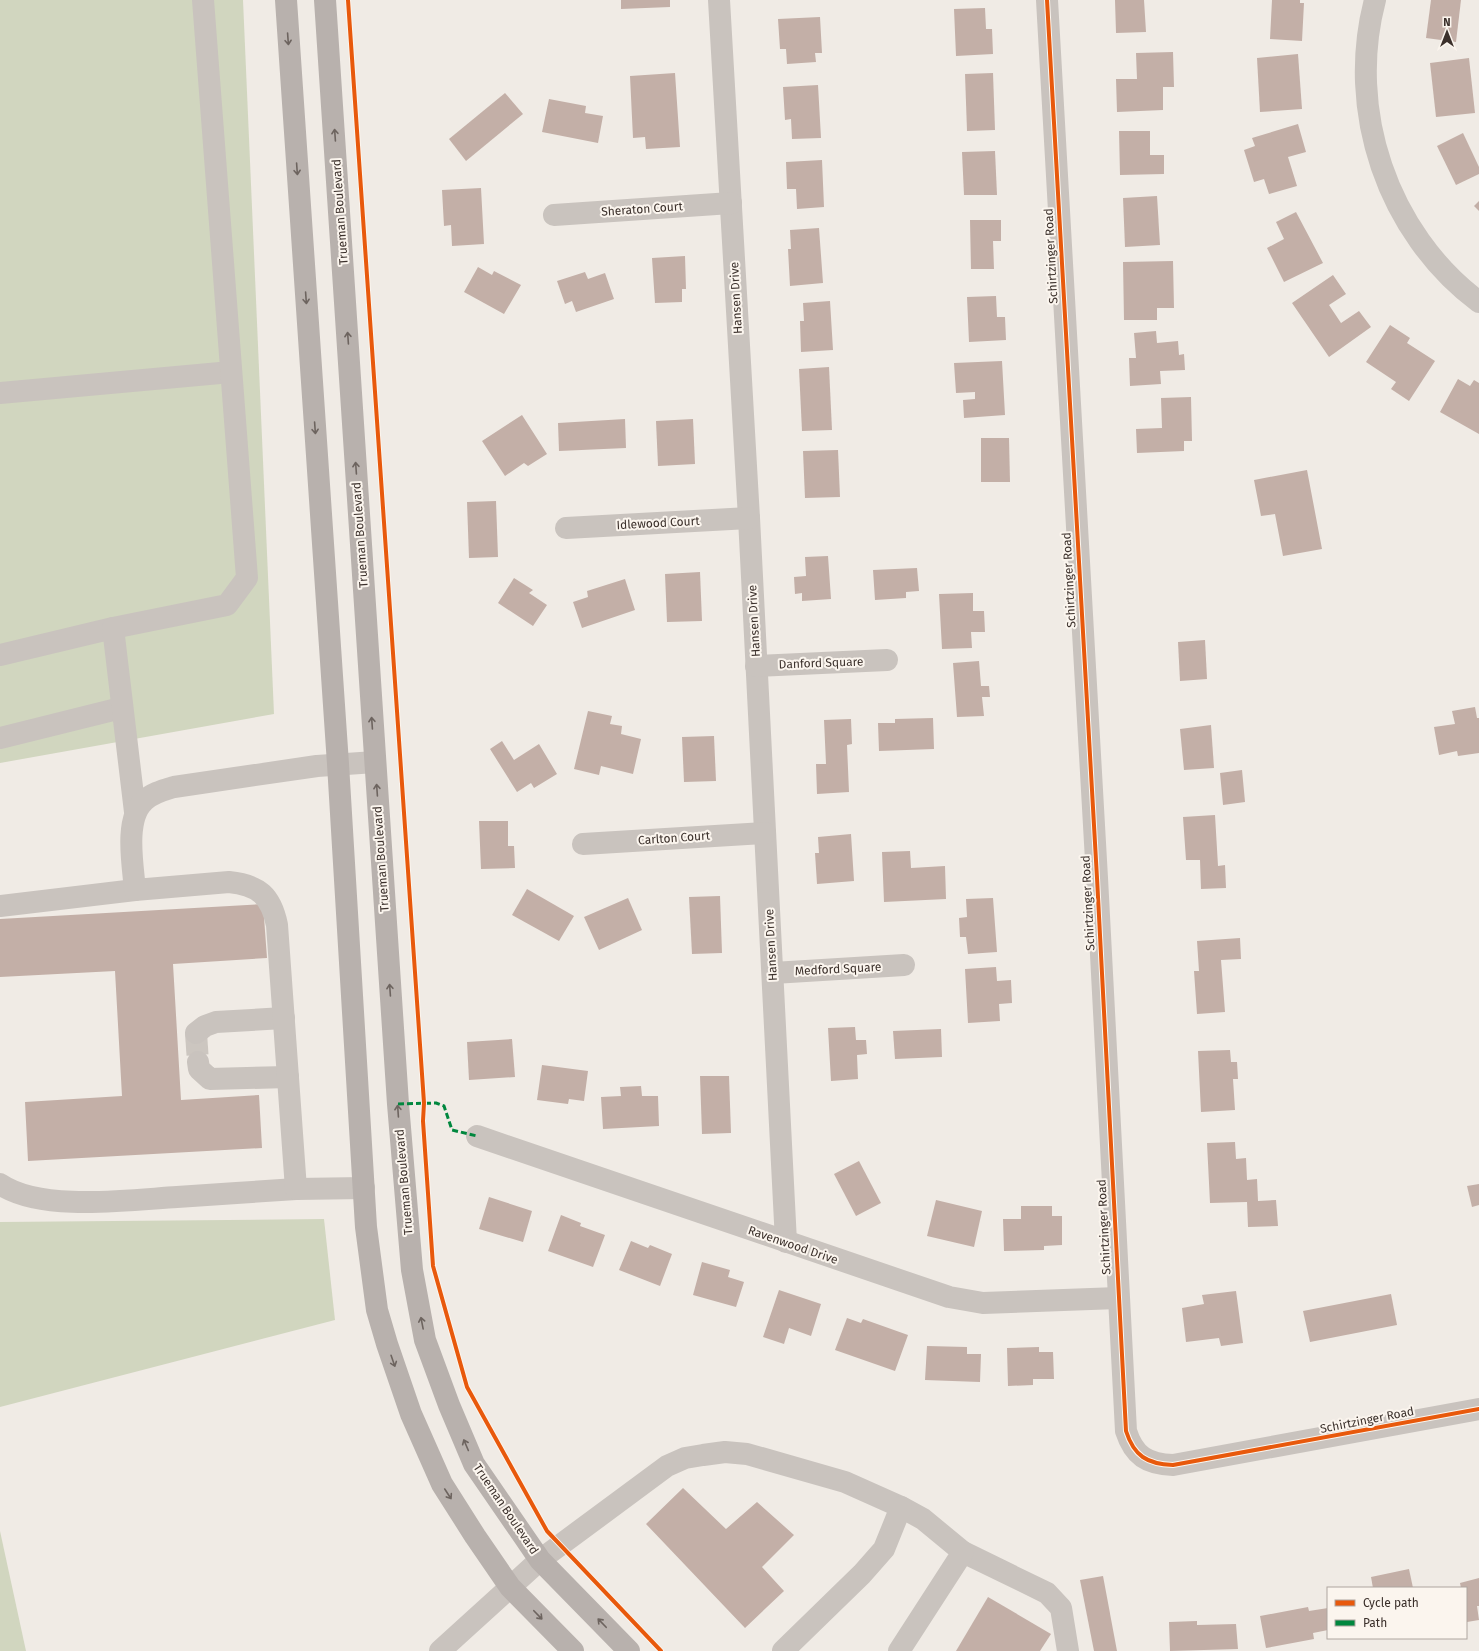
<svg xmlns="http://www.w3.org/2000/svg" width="1479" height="1651" font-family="'Fira Sans',sans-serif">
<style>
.green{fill:#d1d6bf}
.building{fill:#c3afa7}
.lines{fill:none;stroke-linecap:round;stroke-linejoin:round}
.minor-tunnel{stroke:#ccc6c0;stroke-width:22;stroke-dasharray:22 11;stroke-linecap:butt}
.minor{stroke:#c9c3be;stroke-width:22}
.major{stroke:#b8b1ad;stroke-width:22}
.quiet{stroke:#00873e;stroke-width:3;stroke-dasharray:6 3;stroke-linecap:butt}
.cycleway-casing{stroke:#fbf5ee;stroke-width:6}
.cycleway{stroke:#e8590c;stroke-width:4}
.oneway{stroke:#6d645f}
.labels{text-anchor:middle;stroke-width:4;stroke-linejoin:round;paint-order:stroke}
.street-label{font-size:12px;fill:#3b302b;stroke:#fbf5ee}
</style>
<rect width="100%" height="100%" fill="#f0ebe5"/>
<!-- green -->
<g class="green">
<path d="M 0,0 L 243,0 L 274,714 L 0,763 Z"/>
<path d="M 324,1219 L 335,1320 L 0,1407 L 0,1222 Z"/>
<path d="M 0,1531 L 26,1651 L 0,1651 Z"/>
</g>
<!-- building -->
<g class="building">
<path d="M 621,0 L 670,0 L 670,7 L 621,9 Z"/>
<path d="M 1115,0 L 1144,0 L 1146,32 L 1116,33 Z"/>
<path d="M 1272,0 L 1300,0 L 1300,3 L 1304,3 L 1302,41 L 1270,39 Z"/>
<path d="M 1431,0 L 1461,0 L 1456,42 L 1426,38 Z"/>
<path d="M 985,8 L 986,29 L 992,29 L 993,54 L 956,56 L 954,9 Z"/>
<path d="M 820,17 L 822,53 L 815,53 L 816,62 L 787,64 L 786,49 L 780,49 L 778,19 Z"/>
<path d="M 1173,52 L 1174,87 L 1163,87 L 1163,110 L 1117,112 L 1116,79 L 1137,79 L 1136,53 Z"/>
<path d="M 1298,54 L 1302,109 L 1260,112 L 1257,58 Z"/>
<path d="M 1469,58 L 1475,113 L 1436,117 L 1430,63 Z"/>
<path d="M 675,73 L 680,147 L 646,149 L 645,137 L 633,138 L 630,76 Z"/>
<path d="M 993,73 L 995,130 L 967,131 L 965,74 Z"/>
<path d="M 818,85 L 821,138 L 792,139 L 791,119 L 785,120 L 783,87 Z"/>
<path d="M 505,93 L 523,114 L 466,161 L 449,139 Z"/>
<path d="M 549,99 L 586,106 L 585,113 L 603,116 L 598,143 L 542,132 Z"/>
<path d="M 1298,124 L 1306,152 L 1288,157 L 1297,186 L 1269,194 L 1264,179 L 1254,182 L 1244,150 L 1255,146 L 1252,138 Z"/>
<path d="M 1119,131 L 1150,131 L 1150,155 L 1164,155 L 1164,174 L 1120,175 Z"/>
<path d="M 1463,133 L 1479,167 L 1479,174 L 1456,185 L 1437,146 Z"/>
<path d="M 995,151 L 997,195 L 964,195 L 962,152 Z"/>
<path d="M 822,160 L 824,207 L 797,209 L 796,189 L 787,189 L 786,162 Z"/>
<path d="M 481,188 L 484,244 L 452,246 L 451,225 L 444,226 L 442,190 Z"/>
<path d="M 1157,196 L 1160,245 L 1125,247 L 1123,198 Z"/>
<path d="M 1479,201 L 1479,211 L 1474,206 Z"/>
<path d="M 1296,212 L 1323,263 L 1284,282 L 1267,248 L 1284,239 L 1276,222 Z"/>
<path d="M 970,220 L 1001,220 L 1001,241 L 993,241 L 994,269 L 971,269 Z"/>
<path d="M 819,228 L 823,283 L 790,286 L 788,249 L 791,249 L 790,230 Z"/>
<path d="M 685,256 L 686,289 L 682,289 L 682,302 L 655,303 L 652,258 Z"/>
<path d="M 1173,261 L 1174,308 L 1157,308 L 1157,320 L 1124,320 L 1123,262 Z"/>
<path d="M 478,267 L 492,275 L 494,271 L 521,285 L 504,314 L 464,292 Z"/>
<path d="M 585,272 L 588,279 L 605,273 L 614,299 L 576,312 L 572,301 L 565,304 L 557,281 Z"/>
<path d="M 1333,275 L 1346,294 L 1329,305 L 1341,323 L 1359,311 L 1371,327 L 1329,357 L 1292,303 Z"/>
<path d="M 996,296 L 997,317 L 1005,317 L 1006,340 L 969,342 L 967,297 Z"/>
<path d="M 830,301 L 833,350 L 801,352 L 800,321 L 804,321 L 803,303 Z"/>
<path d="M 1390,325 L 1410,338 L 1407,343 L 1435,361 L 1409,401 L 1391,389 L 1396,382 L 1366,362 Z"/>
<path d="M 1156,331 L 1157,343 L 1178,341 L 1179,355 L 1184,354 L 1185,370 L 1160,371 L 1161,384 L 1130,386 L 1129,358 L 1136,358 L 1134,333 Z"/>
<path d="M 1002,361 L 1005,415 L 964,418 L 963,400 L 975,399 L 975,392 L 956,393 L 954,363 Z"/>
<path d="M 829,367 L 832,430 L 802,431 L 799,369 Z"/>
<path d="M 1458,379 L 1470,386 L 1474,380 L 1479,383 L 1479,434 L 1440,412 Z"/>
<path d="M 1191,397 L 1192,441 L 1184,441 L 1184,451 L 1137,453 L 1136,429 L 1162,428 L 1161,398 Z"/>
<path d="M 522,415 L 547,454 L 528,466 L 524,463 L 505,476 L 482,441 Z"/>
<path d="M 625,419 L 626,448 L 559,451 L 558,423 Z"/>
<path d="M 693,419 L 695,464 L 658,466 L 656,421 Z"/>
<path d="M 981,438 L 1009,438 L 1010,482 L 981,482 Z"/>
<path d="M 838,450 L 840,497 L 805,498 L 803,451 Z"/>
<path d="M 1307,470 L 1322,549 L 1283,556 L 1275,514 L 1261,516 L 1254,480 Z"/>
<path d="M 496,501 L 498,557 L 469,558 L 467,502 Z"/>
<path d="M 828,556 L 831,599 L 802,601 L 802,593 L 795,594 L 794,577 L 806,576 L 805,557 Z"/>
<path d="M 917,568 L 919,591 L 906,592 L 906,598 L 875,600 L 873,570 Z"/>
<path d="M 700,572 L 702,621 L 667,622 L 665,574 Z"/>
<path d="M 514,578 L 533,590 L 529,593 L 547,605 L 533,626 L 498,603 Z"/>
<path d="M 625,579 L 635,610 L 582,628 L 573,602 L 588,597 L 587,591 Z"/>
<path d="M 973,593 L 973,611 L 984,611 L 985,632 L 971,632 L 972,648 L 942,649 L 939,594 Z"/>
<path d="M 1205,640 L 1207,679 L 1180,681 L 1178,642 Z"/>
<path d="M 979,661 L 981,686 L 989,686 L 990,697 L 982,697 L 984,716 L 957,717 L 953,663 Z"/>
<path d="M 1475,707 L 1477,718 L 1479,718 L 1479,753 L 1458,756 L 1457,751 L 1439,755 L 1434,727 L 1455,724 L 1452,711 Z"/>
<path d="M 588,711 L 612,716 L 610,724 L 622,726 L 621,734 L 641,739 L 633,774 L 601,766 L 599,775 L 574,769 Z"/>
<path d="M 933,718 L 934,749 L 879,751 L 878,723 L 895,723 L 895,719 Z"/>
<path d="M 851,719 L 852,744 L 847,745 L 849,792 L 817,794 L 816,764 L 826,764 L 824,720 Z"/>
<path d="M 1211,725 L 1214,768 L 1184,770 L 1180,729 Z"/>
<path d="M 714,736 L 716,781 L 684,782 L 682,737 Z"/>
<path d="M 502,741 L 514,760 L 539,744 L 557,774 L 534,788 L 531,783 L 517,792 L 490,749 Z"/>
<path d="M 1242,770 L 1245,802 L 1223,805 L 1220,773 Z"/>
<path d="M 1215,815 L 1218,866 L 1225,865 L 1226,888 L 1201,889 L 1200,860 L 1186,860 L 1183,817 Z"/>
<path d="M 479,821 L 508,821 L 508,846 L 514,846 L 515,868 L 481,869 Z"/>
<path d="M 851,834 L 854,881 L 817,884 L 815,853 L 819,853 L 818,837 Z"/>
<path d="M 910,851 L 911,868 L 945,866 L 946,899 L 884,902 L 882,852 Z"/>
<path d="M 527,889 L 574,916 L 559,941 L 512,915 Z"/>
<path d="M 720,896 L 722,953 L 692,954 L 689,897 Z"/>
<path d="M 628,898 L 642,930 L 599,950 L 584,917 Z"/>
<path d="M 993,898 L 997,952 L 968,954 L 966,937 L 960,937 L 959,918 L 967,917 L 966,899 Z"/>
<path d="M 263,904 L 267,958 L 173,964 L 181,1100 L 259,1095 L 262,1148 L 28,1161 L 25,1102 L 122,1096 L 115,971 L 0,977 L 0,919 Z"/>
<path d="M 1240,938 L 1241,959 L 1221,960 L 1225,1012 L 1197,1014 L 1194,971 L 1199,971 L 1197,941 Z"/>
<path d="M 996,967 L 997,981 L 1011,980 L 1012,1003 L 999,1004 L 1000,1021 L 968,1023 L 965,969 Z"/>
<path d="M 855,1027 L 856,1040 L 866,1040 L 867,1054 L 857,1055 L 858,1079 L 831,1081 L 828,1028 Z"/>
<path d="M 941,1029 L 942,1057 L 895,1059 L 893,1031 Z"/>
<path d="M 512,1039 L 515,1077 L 469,1080 L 467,1042 Z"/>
<path d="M 1230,1050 L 1231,1062 L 1237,1062 L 1238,1079 L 1233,1079 L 1235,1110 L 1201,1112 L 1198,1051 Z"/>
<path d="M 542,1065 L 588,1071 L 584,1101 L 569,1099 L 568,1104 L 537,1100 Z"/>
<path d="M 700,1076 L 729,1076 L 731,1133 L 702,1134 Z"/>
<path d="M 641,1086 L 642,1096 L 658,1096 L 659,1126 L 603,1129 L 601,1097 L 621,1096 L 620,1087 Z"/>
<path d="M 1235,1142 L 1236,1159 L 1246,1158 L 1247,1180 L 1257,1179 L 1258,1201 L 1276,1200 L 1278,1226 L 1248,1227 L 1247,1202 L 1210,1203 L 1207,1143 Z"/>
<path d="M 859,1161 L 881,1203 L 856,1216 L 834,1174 Z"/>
<path d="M 1479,1184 L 1479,1205 L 1472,1207 L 1467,1186 Z"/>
<path d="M 489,1197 L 532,1211 L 523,1242 L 479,1229 Z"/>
<path d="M 936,1200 L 982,1211 L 974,1247 L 927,1236 Z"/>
<path d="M 1021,1206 L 1052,1206 L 1052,1216 L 1062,1216 L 1062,1245 L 1044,1246 L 1044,1250 L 1004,1251 L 1003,1219 L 1021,1219 Z"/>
<path d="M 561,1215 L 581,1223 L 580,1226 L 605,1235 L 593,1267 L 548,1251 Z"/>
<path d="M 631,1241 L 648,1248 L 650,1245 L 672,1254 L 660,1286 L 619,1270 Z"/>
<path d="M 702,1262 L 730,1270 L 728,1277 L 744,1282 L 736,1307 L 693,1295 Z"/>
<path d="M 779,1290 L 821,1304 L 811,1336 L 789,1328 L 784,1344 L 763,1337 Z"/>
<path d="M 1236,1291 L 1243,1343 L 1221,1346 L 1219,1338 L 1186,1342 L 1182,1308 L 1204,1304 L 1202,1295 Z"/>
<path d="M 1391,1294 L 1397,1325 L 1310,1342 L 1303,1311 Z"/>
<path d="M 847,1318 L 861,1323 L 863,1319 L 908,1335 L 895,1371 L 835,1350 Z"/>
<path d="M 927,1346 L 967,1347 L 967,1354 L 981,1354 L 980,1382 L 925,1380 Z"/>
<path d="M 1039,1347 L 1039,1352 L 1053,1352 L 1054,1379 L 1033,1379 L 1033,1385 L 1008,1386 L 1007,1348 Z"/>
<path d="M 683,1488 L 726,1529 L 757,1502 L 794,1535 L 762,1567 L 784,1591 L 745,1628 L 646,1524 Z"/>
<path d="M 1409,1569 L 1413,1588 L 1373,1588 L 1371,1577 Z"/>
<path d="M 1103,1576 L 1117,1651 L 1094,1651 L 1080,1580 Z"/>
<path d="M 1479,1578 L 1479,1606 L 1477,1606 L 1479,1620 L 1467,1622 L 1466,1588 L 1461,1588 L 1460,1583 Z"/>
<path d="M 988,1597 L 1051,1634 L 1040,1651 L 956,1651 Z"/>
<path d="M 1308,1607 L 1309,1611 L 1328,1608 L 1328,1630 L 1313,1633 L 1314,1639 L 1266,1648 L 1260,1616 Z"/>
<path d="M 1197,1621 L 1197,1625 L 1236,1624 L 1238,1649 L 1170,1651 L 1169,1622 Z"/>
</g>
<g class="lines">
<!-- minor-tunnel -->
<path class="minor-tunnel" d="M 196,1033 L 198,1062"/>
<!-- minor -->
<g class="minor">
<path d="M 719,0 L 749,518 L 786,1242"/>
<path d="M 1047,0 L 1097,878 L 1126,1431 C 1134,1456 1147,1464 1173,1465 L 1479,1409"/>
<path d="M 1375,0 C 1346,110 1387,233 1479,302"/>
<path d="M 554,215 L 731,203"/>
<path d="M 0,393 L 231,372"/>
<path d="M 566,528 L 749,518"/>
<path d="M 0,655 L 113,628"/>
<path d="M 756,666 L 887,660"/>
<path d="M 0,738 L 121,708"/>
<path d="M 135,812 L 113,628 L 227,605 L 247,578 L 203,0"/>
<path d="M 583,844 L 765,833"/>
<path d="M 0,906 L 135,890"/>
<path d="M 773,973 L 904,965"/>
<path d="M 196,1033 L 205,1026 L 216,1022 L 284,1018"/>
<path d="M 198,1062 L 199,1069 L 210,1079 L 288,1077"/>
<path d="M 477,1136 L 949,1297 L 983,1303 L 1118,1298"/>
<path d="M 0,1184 C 41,1212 129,1200 177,1197 C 217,1194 256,1192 296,1189"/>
<path d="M 364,1188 L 296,1189 L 277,925 C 271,896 259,885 229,882 L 135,890 C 133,866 124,819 144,801 C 152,793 164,790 174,787 L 317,766 L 375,762"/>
<path d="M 963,1552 L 1047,1593 L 1061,1608 L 1068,1651"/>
<path d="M 440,1651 L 540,1560 L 667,1466 L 685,1458 L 703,1455 L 725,1452 L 747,1454 L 845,1482 L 901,1507 L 923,1519 L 963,1552 L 899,1651"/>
<path d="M 783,1651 L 862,1574 L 884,1549 L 901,1507"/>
</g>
<!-- major -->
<g class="major">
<path d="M 286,0 L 338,764 L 366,1227 L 377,1310 L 387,1344 L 411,1414 L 442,1484 L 475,1536 L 510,1587 L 573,1651"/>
<path d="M 325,0 L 398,1104 L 412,1270 L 425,1340 L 449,1405 L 474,1464 L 540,1560 L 629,1651"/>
</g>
<!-- quiet -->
<path class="quiet" d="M 398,1104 L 436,1103 L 444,1106 L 452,1130 L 477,1136"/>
<!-- cycleway casing -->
<g class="cycleway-casing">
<g id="cycleway">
<path d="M 348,0 L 424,1103 L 423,1121 L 433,1266 L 467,1387 L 547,1531 L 661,1651"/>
<path d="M 1047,0 L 1097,878 L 1126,1431 C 1134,1456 1147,1464 1173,1465 L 1479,1409"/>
</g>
</g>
<!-- cycleway -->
<use href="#cycleway" class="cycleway"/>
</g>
<!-- one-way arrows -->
<defs><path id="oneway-shaft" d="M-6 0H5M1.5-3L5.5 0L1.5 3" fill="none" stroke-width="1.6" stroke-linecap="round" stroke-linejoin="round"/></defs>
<g class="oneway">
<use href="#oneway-shaft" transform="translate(288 39) rotate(86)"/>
<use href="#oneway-shaft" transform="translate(335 135) rotate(-94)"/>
<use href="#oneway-shaft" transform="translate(297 169) rotate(86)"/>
<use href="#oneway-shaft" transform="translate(306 298) rotate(86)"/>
<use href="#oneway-shaft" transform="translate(348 338) rotate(-94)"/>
<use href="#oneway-shaft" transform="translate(315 428) rotate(86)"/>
<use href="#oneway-shaft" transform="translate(356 468) rotate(-94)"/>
<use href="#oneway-shaft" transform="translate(372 723) rotate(-94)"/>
<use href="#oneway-shaft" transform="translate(377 790) rotate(-94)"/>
<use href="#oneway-shaft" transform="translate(390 990) rotate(-94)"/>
<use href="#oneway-shaft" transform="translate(398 1111) rotate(-94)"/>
<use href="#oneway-shaft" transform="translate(422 1323) rotate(-101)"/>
<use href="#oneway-shaft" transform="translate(393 1361) rotate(71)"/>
<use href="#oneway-shaft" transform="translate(466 1445) rotate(-113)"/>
<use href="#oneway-shaft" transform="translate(448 1494) rotate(57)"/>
<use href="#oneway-shaft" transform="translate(538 1615) rotate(46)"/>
<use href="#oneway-shaft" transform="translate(602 1623) rotate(-134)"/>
</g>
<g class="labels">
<!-- street labels -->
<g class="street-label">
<text transform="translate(642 209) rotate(-4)" y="4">Sheraton Court</text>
<text transform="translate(340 212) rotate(-94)" y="4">Trueman Boulevard</text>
<text transform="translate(1051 256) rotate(-93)" y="4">Schirtzinger Road</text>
<text transform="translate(736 298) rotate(-93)" y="4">Hansen Drive</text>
<text transform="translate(658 523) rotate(-3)" y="4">Idlewood Court</text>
<text transform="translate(360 535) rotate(-94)" y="4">Trueman Boulevard</text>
<text transform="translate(1069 580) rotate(-93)" y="4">Schirtzinger Road</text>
<text transform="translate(754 621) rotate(-93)" y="4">Hansen Drive</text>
<text transform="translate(821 663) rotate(-2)" y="4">Danford Square</text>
<text transform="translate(674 838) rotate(-4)" y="4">Carlton Court</text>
<text transform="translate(381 859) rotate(-94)" y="4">Trueman Boulevard</text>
<text transform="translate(1088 903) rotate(-93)" y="4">Schirtzinger Road</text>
<text transform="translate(771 945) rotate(-93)" y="4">Hansen Drive</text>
<text transform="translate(838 969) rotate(-3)" y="4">Medford Square</text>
<text transform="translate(404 1182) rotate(-95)" y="4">Trueman Boulevard</text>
<text transform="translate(1104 1227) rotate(-93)" y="4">Schirtzinger Road</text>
<text transform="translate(793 1245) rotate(19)" y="4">Ravenwood Drive</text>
<text transform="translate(1367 1420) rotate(-11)" y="4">Schirtzinger Road</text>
<text transform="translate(506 1509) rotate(56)" y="4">Trueman Boulevard</text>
</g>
</g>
<!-- legend -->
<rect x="1327" y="1587" width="140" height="52" fill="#fbf5ee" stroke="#aea6a0"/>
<rect x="1335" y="1600" width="20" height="6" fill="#e8590c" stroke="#aea6a0"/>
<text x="1363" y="1607" font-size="12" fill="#3b302b">Cycle path</text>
<rect x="1335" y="1620" width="20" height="6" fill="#00873e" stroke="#aea6a0"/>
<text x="1363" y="1627" font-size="12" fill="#3b302b">Path</text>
<!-- north arrow -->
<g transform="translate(1447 32)" stroke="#fbf5ee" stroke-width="3" paint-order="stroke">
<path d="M0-3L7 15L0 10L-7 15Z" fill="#3b302b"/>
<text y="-6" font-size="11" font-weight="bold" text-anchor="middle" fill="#3b302b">N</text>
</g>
</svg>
